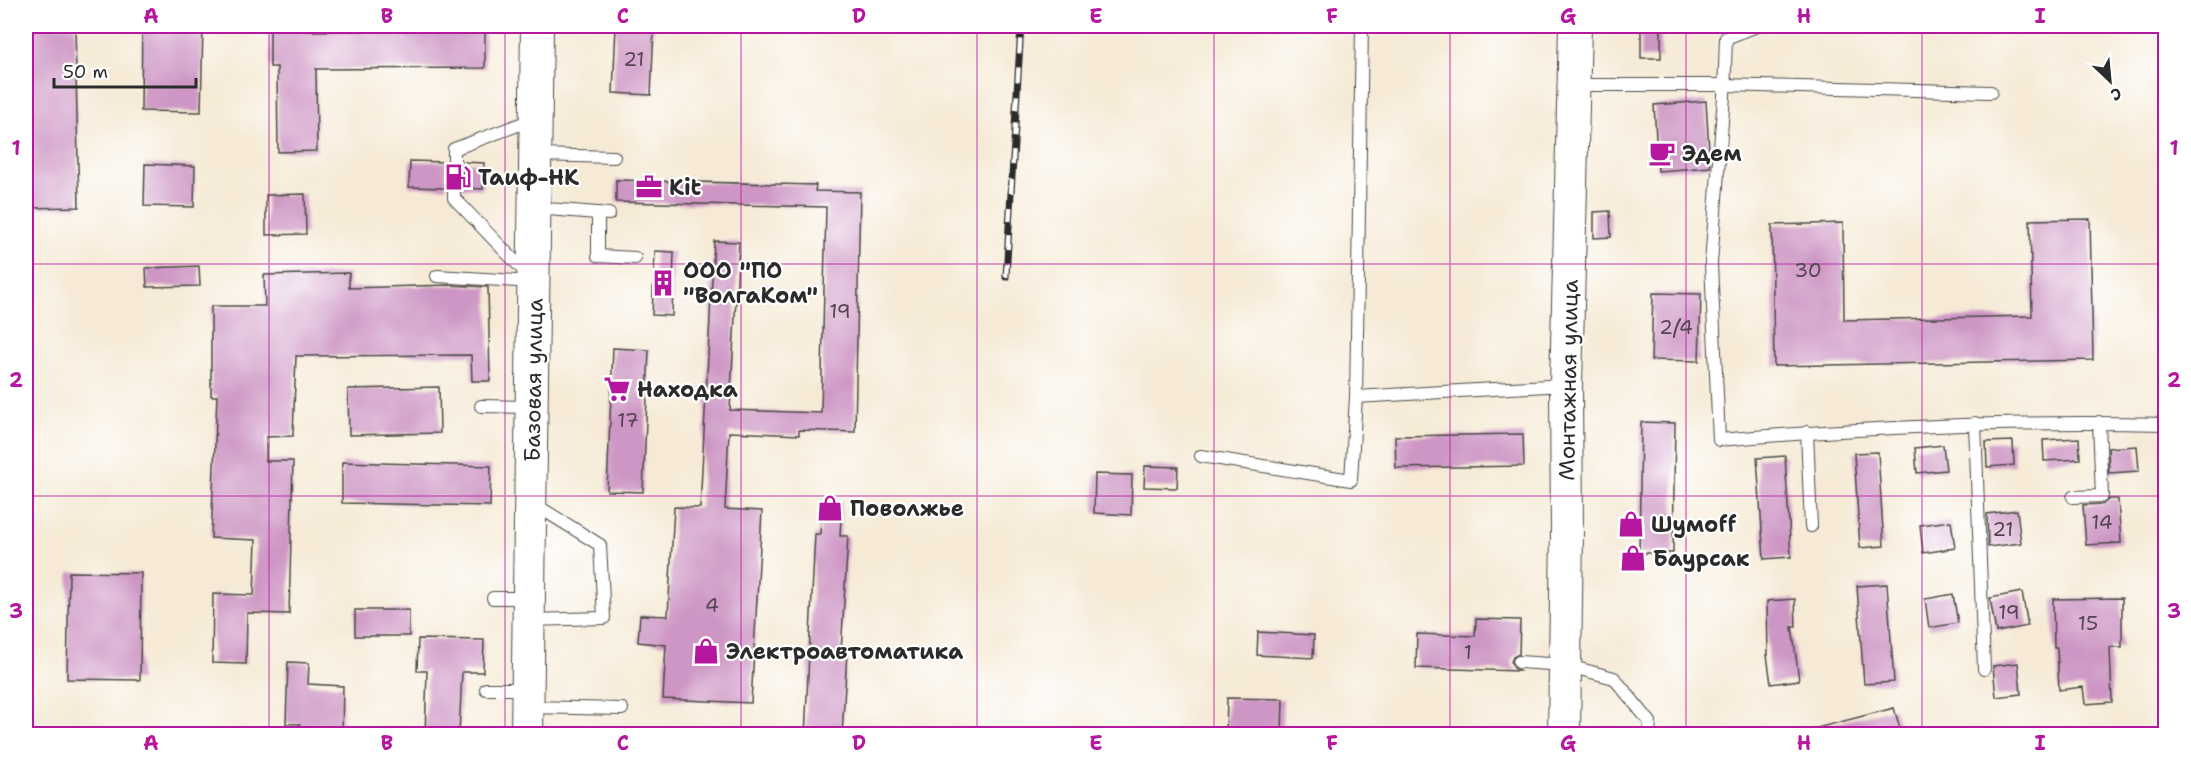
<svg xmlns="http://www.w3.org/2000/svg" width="2191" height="760" font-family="'Shantell Sans',sans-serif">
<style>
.building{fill:#ce96c4}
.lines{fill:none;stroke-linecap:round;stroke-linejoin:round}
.lane-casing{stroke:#494845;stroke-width:14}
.secondary-casing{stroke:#494845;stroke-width:34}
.lane{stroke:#fff;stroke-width:12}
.secondary{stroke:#fff;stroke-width:32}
.rail-casing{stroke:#2b2b2b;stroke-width:7}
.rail{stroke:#fff;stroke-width:4.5;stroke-dasharray:14;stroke-linecap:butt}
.grid{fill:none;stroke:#b5179e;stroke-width:1.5;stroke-opacity:0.55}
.labels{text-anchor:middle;stroke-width:4.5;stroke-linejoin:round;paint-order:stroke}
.number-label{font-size:20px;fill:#544651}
.poi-label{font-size:22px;font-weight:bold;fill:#2b2b2b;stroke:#fff;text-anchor:start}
.street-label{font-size:22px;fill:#2b2b2b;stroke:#fff}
.neatline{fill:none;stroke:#b5179e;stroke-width:2}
.grid-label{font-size:20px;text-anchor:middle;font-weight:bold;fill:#b5179e}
</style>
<rect width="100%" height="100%" fill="#fff"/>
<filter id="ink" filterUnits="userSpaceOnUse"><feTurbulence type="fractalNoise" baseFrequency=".0167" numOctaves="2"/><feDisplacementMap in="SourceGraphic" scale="12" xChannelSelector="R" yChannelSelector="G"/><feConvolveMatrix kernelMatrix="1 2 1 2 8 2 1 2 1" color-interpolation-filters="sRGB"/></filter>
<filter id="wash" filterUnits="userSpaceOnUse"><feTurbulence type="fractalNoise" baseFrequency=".008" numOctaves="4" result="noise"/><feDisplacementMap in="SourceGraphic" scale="24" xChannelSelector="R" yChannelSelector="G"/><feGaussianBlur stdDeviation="1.35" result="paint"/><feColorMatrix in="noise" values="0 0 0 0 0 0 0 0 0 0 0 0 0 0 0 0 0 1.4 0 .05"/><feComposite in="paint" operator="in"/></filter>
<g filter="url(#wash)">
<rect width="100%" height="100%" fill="#f6ead6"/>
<g id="blocks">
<!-- building -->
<g class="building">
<path d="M 26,26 L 75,26 L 79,207 L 26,208 Z"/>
<path d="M 142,26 L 203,26 L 201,112 L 141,111 Z"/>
<path d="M 270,26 L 306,26 L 306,31 L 485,30 L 485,68 L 316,69 L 317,151 L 278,152 L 277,67 L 270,67 Z"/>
<path d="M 616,26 L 654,26 L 651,95 L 613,93 Z"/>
<rect x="1641" y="26" width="20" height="32"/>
<path d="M 1706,101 L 1710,167 L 1658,171 L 1654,105 Z"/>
<path d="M 410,161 L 446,162 L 446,188 L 409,187 Z"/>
<path d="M 462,162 L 484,163 L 483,189 L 462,188 Z"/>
<path d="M 145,164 L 195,166 L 194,207 L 144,206 Z"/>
<path d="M 616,180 L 816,185 L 815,191 L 860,192 L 855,432 L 799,430 L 799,435 L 729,432 L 725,509 L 762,511 L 751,703 L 663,699 L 666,645 L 638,642 L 640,615 L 668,616 L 674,507 L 700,508 L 714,241 L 739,242 L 730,410 L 821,413 L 826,207 L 616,202 Z"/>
<path d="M 305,194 L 306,234 L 266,235 L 266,195 Z"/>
<path d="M 1610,211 L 1611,237 L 1594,238 L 1594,212 Z"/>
<path d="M 2090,219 L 2093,360 L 1774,366 L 1772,225 L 1843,223 L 1844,320 L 2032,316 L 2030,220 Z"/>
<path d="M 655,251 L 674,252 L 672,316 L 652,315 Z"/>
<path d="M 199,266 L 200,286 L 147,287 L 146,268 Z"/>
<path d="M 349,273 L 349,288 L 450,285 L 488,287 L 490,381 L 472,381 L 471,355 L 296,356 L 293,436 L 266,437 L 266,461 L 293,461 L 289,614 L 247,613 L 246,664 L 212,663 L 213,594 L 254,595 L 256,540 L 211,538 L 217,396 L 211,396 L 211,306 L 265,306 L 264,275 Z"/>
<path d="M 1653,293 L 1701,294 L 1699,361 L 1651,360 Z"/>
<path d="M 613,348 L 649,350 L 643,492 L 607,491 Z"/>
<path d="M 439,387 L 440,433 L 349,435 L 348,389 Z"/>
<path d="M 1641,422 L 1675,423 L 1673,553 L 1639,553 Z"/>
<path d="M 1523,434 L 1524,466 L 1396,468 L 1395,436 Z"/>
<path d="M 2079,438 L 2080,459 L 2044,461 L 2043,440 Z"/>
<path d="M 2013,441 L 2014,465 L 1987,467 L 1986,442 Z"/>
<path d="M 1943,445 L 1946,470 L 1917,473 L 1915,448 Z"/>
<path d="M 2137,446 L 2139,471 L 2109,473 L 2108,448 Z"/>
<path d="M 1878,452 L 1884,546 L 1860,548 L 1854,453 Z"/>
<path d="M 1785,456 L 1791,557 L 1764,559 L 1757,458 Z"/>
<path d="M 342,462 L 491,466 L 490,506 L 342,503 Z"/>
<path d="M 1145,466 L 1178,467 L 1177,488 L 1144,487 Z"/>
<path d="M 1095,474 L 1132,475 L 1131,515 L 1094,513 Z"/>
<path d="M 2109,499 L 2118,499 L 2121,543 L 2086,545 L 2083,505 L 2103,504 Z"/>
<path d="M 822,500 L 842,501 L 840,536 L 848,536 L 841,652 L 847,653 L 842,735 L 805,735 L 815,534 L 820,534 Z"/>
<path d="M 2017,510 L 2021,543 L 1988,547 L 1987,514 Z"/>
<path d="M 1951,521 L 1955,548 L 1923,553 L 1920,525 Z"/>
<path d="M 69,572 L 141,573 L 140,680 L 67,679 Z"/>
<path d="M 1887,584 L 1894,682 L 1864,684 L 1857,586 Z"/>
<path d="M 2022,592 L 2028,626 L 1996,632 L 1990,598 Z"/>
<path d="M 1953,594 L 1958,623 L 1929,628 L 1925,599 Z"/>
<path d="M 2122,598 L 2122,647 L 2110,647 L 2112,702 L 2085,704 L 2083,687 L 2059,690 L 2057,648 L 2054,648 L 2053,599 Z"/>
<path d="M 1795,599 L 1796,627 L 1792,627 L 1799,680 L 1771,684 L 1767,655 L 1768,655 L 1767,601 Z"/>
<rect x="355" y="610" width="54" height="26"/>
<path d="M 1476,619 L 1520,620 L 1519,654 L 1513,657 L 1511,662 L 1514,668 L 1519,671 L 1416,668 L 1417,634 L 1475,636 Z"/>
<path d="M 1258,632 L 1314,635 L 1313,658 L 1257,655 Z"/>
<path d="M 418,639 L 484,640 L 483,672 L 462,672 L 459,735 L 425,735 L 427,671 L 417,671 Z"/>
<path d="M 288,662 L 309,663 L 308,684 L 343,686 L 342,735 L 299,735 L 300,724 L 286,724 Z"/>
<path d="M 2018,663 L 2021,694 L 1996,697 L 1993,666 Z"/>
<path d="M 1227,698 L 1283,699 L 1282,735 L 1226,735 Z"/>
<path d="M 1894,708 L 1902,735 L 1813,735 L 1813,729 Z"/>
</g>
</g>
</g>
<g filter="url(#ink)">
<use href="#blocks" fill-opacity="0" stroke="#494845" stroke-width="1.5"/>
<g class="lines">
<!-- lane casing -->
<g class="lane-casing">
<g id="lane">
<path d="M 1362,26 L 1356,397 L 1564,385"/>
<path d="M 1757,26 L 1726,38 L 1724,96 L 1711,263 L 1719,440 C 1868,427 2016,420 2166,424"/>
<path d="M 1574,85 L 1724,85 L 1991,92"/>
<path d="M 537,155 L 614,157"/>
<path d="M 536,208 L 609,214"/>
<path d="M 598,213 L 598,256 L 635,258"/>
<path d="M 437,276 L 533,282"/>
<path d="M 529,276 L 454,198 L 454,149 L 534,119"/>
<path d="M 481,406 L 530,407"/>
<path d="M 1975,423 L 1984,669"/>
<path d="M 1807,432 L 1811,526"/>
<path d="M 1201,456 L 1351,480 L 1356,397"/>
<path d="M 2073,497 L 2102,496 L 2099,422"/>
<path d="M 493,598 L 528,598"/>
<path d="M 530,620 L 604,618 L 600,545 L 534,504"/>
<path d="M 1519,662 L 1565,665 L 1614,678 L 1650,722 L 1649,734"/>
<path d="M 486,689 L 527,689"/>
<path d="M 528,707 L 622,709"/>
</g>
</g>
<!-- secondary casing -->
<g class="secondary-casing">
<g id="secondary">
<path d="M 527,734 L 537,26"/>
<path d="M 1564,734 L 1567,532 L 1566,385 L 1575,26"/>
</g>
</g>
<!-- lane -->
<use href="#lane" class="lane"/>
<!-- secondary -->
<use href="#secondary" class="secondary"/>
<!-- rail casing -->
<g class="rail-casing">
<path id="rail" d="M 1006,277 L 1021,26"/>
</g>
<!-- rail -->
<use href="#rail" class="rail"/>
</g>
</g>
<!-- grid -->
<path class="grid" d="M 269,26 L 269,734M 505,26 L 505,734M 741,26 L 741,734M 977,26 L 977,734M 1214,26 L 1214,734M 1450,26 L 1450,734M 1686,26 L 1686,734M 1922,26 L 1922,734M 26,264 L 2166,264M 26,496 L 2166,496"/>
<!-- icons -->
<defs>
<g id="cafe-bare" transform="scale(2.07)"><path d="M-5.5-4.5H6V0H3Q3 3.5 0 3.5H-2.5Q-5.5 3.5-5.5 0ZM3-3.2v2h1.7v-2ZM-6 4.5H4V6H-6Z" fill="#b5179e" stroke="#fff" stroke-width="2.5" paint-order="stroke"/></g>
<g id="fuel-bare" transform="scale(2.07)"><path d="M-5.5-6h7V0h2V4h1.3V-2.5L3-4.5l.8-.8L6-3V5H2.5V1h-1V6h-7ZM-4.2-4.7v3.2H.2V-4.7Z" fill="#b5179e" stroke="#fff" stroke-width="2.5" paint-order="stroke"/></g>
<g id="office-bare" transform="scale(2.07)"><path d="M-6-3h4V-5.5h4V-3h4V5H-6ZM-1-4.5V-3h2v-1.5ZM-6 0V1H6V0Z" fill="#b5179e" stroke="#fff" stroke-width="2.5" paint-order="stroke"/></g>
<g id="building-bare" transform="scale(2.07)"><path d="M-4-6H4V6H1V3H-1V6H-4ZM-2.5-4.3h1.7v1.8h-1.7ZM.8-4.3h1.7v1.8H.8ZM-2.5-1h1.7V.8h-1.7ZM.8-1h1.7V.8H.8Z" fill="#b5179e" stroke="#fff" stroke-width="2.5" paint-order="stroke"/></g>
<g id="supermarket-bare" transform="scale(2.07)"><path d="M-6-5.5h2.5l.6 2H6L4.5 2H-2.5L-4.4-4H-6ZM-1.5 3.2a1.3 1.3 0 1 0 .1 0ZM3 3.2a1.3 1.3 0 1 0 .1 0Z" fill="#b5179e" stroke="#fff" stroke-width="2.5" paint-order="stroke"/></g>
<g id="shop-bare" transform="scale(2.07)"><path d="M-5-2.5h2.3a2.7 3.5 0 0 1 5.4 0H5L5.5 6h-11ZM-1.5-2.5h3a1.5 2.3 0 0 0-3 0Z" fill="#b5179e" stroke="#fff" stroke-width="2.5" paint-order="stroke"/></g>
</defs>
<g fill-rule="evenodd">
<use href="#cafe-bare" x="1662" y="153"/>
<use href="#fuel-bare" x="458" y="177"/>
<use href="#office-bare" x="649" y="187"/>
<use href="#building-bare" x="663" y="283"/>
<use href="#supermarket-bare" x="617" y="389"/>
<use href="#shop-bare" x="830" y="508"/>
<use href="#shop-bare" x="1631" y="524"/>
<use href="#shop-bare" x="1633" y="558"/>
<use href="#shop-bare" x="706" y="651"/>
</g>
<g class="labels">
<!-- number labels -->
<g class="number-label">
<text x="634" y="66">21</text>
<text x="1808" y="277">30</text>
<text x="840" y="318">19</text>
<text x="1676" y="334">2/4</text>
<text x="628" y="427">17</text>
<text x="2102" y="529">14</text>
<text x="2003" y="536">21</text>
<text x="712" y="612">4</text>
<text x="2009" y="619">19</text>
<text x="2088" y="630">15</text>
<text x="1468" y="659">1</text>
</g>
<!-- poi labels -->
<g class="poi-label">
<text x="1682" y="161">Эдем</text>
<text x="478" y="185">Таиф-НК</text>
<text x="669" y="195">Kit</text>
<text x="683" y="278">ООО "ПО<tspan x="683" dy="25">"ВолгаКом"</tspan></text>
<text x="637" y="397">Находка</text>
<text x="850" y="516">Поволжье</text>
<text x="1651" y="532">Шумоff</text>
<text x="1653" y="566">Баурсак</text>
<text x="726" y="659">Электроавтоматика</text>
</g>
<!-- street labels -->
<g class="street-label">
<text transform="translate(533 380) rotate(-89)" y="8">Базовая улица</text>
<text transform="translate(1568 380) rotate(-89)" y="8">Монтажная улица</text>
</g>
</g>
<!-- margin -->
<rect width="2191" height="760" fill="none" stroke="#fff" stroke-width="66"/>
<!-- north arrow -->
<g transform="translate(2110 81) rotate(154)" stroke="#ffffff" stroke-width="4.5" paint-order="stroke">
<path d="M0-4.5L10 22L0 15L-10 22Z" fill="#2b2b2b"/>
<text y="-9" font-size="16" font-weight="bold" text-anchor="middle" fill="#2b2b2b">С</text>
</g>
<!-- scale -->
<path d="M54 78v9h142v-9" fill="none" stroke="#2b2b2b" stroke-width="3"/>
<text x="63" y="78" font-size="18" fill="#2b2b2b" stroke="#ffffff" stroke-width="4.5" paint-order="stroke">50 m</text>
<rect x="33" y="33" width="2125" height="694" class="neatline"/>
<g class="grid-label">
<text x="151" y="23">A</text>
<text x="387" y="23">B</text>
<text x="623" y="23">C</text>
<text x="859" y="23">D</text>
<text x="1096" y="23">E</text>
<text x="1332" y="23">F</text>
<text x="1568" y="23">G</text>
<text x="1804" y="23">H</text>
<text x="2040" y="23">I</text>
<text x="16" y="155">1</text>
<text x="2174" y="155">1</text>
<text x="16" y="387">2</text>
<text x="2174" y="387">2</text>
<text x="16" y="618">3</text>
<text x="2174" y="618">3</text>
<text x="151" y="750">A</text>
<text x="387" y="750">B</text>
<text x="623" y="750">C</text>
<text x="859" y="750">D</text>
<text x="1096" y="750">E</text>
<text x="1332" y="750">F</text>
<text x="1568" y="750">G</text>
<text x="1804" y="750">H</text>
<text x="2040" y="750">I</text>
</g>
</svg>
